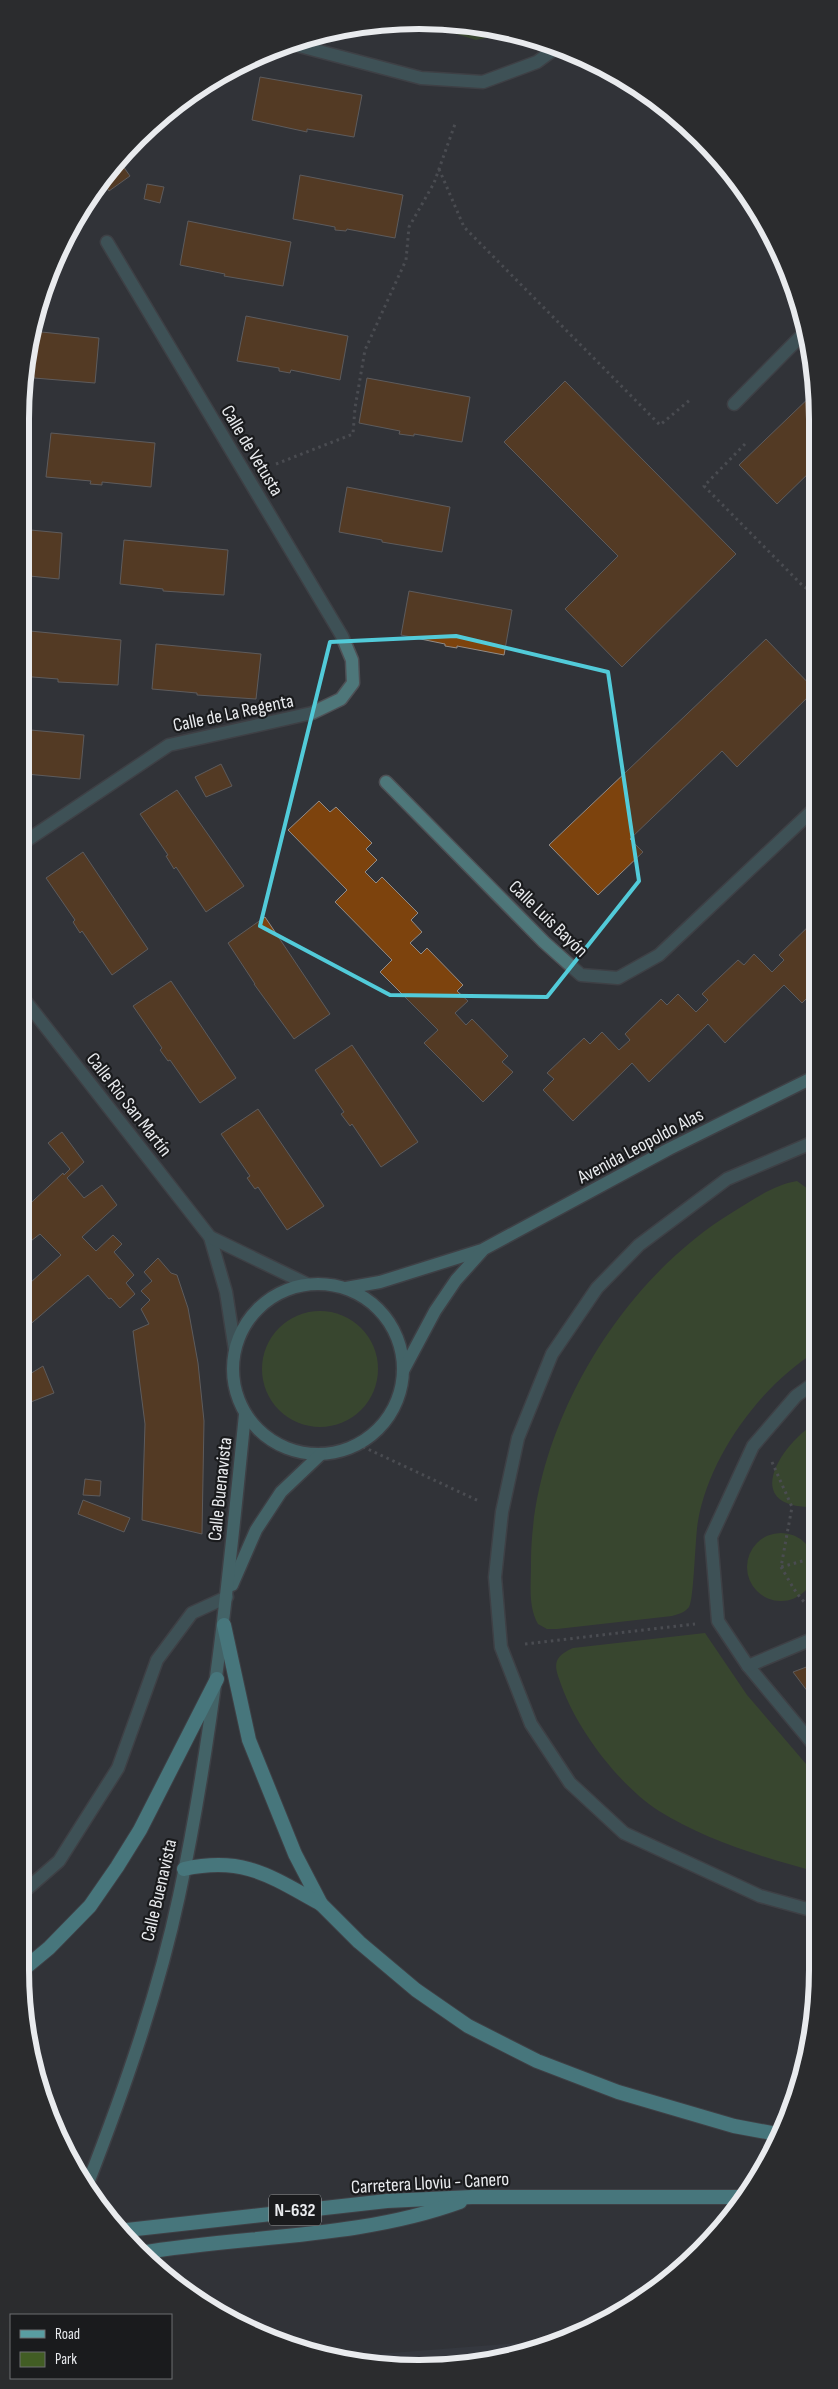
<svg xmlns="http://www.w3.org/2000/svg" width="838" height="2389" font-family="'Sofia Sans Condensed',sans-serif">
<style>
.built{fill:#3a3f48}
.green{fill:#425d24}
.building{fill:#7d430d;stroke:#928c88}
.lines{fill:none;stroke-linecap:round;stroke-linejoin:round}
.service-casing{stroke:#4e5055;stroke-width:15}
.pedestrian-casing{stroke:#4e5055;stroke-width:15}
.minor-casing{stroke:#4e5055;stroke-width:15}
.secondary-casing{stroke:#4e5055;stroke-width:15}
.trunk-casing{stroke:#4e5055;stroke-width:16}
.path{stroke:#686a6f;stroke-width:3;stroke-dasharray:2.5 4;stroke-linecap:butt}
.service{stroke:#4e777a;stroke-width:12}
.pedestrian{stroke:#4e777a;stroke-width:12}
.minor{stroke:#4e777a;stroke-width:12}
.secondary{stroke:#599da1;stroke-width:12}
.trunk{stroke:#63c7ce;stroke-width:14}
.marked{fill:none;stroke:#52cbd9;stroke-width:4;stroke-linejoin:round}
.labels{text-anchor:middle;stroke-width:4.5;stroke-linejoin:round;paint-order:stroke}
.shield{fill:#1a1b1d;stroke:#abadaf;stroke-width:1}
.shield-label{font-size:18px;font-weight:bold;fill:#e9ebee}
.street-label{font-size:19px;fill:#e9ebee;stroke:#1a1b1d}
.rim{fill:none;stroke:#e9ebee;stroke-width:6}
</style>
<rect width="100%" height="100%" fill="#313338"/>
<!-- built -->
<path class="built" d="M 518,2343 L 518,2356 L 445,2368 L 367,2366 L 340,2357 Z"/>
<!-- green -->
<g class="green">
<path d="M 445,21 L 512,32 L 476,40 L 417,22 Z"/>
<path d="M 797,1181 L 808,1189 L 816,1209 L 817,1351 C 761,1385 709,1456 698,1521 C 695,1537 694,1599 689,1607 C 684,1613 679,1614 672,1616 L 557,1629 L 547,1629 L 538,1624 C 528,1606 531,1585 531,1565 C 530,1430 619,1281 733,1212 C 753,1200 773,1185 797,1181 Z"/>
<circle cx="320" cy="1369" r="58"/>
<path d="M 817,1422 L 817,1500 L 809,1507 C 740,1505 783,1442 817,1422 Z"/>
<circle cx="781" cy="1567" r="34"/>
<path d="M 705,1633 L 747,1695 L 818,1778 L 818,1872 C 767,1859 703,1839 659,1811 C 620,1786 578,1731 562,1687 C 555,1668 550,1658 573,1648 Z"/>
</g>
<!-- building -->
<g class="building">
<path d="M 260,77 L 362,95 L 354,137 L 307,129 L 307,132 L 252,120 Z"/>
<path d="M 694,135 L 719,156 L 730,173 Z"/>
<path d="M 118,159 L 130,176 L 109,191 L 105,185 L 92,193 L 102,176 Z"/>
<path d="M 300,175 L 403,195 L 395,238 L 347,229 L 346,231 L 335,230 L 335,227 L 293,219 Z"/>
<path d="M 147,184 L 164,187 L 160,203 L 144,199 Z"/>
<path d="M 188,221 L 291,242 L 283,286 L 224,276 L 225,274 L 180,265 Z"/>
<path d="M 246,316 L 348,336 L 340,380 L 291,370 L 290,373 L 279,371 L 279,368 L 237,361 Z"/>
<path d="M 32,331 L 99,338 L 95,383 L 34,378 L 34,376 L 26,375 Z"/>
<path d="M 367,378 L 470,397 L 462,442 L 414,434 L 414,436 L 399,434 L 400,431 L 359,423 Z"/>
<path d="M 565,381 L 736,554 L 622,667 L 565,609 L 618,556 L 504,442 Z"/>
<path d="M 815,392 L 815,467 L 777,504 L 739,465 Z"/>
<path d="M 51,433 L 155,443 L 151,487 L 102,482 L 102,485 L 90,484 L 91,481 L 46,477 Z"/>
<path d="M 347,487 L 450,507 L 442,552 L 382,542 L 382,540 L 339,532 Z"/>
<path d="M 20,529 L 62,533 L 59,579 L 20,575 Z"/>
<path d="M 124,540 L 228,550 L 224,595 L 163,591 L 163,589 L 120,584 Z"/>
<path d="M 409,591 L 512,610 L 504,655 L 457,646 L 457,648 L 445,646 L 445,644 L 401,635 Z"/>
<path d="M 20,630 L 121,640 L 118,685 L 58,682 L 58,679 L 20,676 Z"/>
<path d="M 766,639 L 815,690 L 737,767 L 722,751 L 630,839 L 643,852 L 598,895 L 549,845 Z"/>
<path d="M 156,644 L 261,654 L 256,699 L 197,695 L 197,693 L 152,689 Z"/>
<path d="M 20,729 L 84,735 L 80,779 L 26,774 L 26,776 L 20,776 Z"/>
<path d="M 221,764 L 232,786 L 206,797 L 195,777 Z"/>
<path d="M 177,790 L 244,886 L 206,912 L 176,867 L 174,869 L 166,856 L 168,855 L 140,814 Z"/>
<path d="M 319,801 L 330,812 L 336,807 L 372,843 L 366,849 L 377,860 L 365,872 L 376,883 L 382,877 L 418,913 L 411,920 L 422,932 L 410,943 L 421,954 L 427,948 L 463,985 L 457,991 L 468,1001 L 455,1013 L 466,1025 L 472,1019 L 508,1056 L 502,1062 L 513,1072 L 483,1102 L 424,1043 L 438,1030 L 380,972 L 392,960 L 335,902 L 347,890 L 288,830 Z"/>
<path d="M 83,852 L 148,949 L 112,975 L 82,931 L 80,933 L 73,922 L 75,920 L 46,878 Z"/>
<path d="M 265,917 L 330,1014 L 294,1039 L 254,984 L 255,984 L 228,943 Z"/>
<path d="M 816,919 L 816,989 L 802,1003 L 784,985 L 725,1043 L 708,1024 L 649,1082 L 632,1063 L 573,1121 L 543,1090 L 554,1079 L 547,1073 L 584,1038 L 590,1044 L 602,1032 L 619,1050 L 630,1040 L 625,1034 L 661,999 L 667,1005 L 678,994 L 696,1012 L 708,1000 L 702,994 L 738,960 L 744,965 L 754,954 L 772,972 L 784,960 L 779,955 Z"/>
<path d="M 171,981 L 236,1078 L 200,1103 L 170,1060 L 168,1061 L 160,1050 L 162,1048 L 133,1006 Z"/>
<path d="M 352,1045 L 418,1142 L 381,1167 L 352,1124 L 350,1126 L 341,1114 L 344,1112 L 315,1070 Z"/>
<path d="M 258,1109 L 324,1206 L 287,1230 L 258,1187 L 255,1189 L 247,1178 L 250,1176 L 221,1134 Z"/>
<path d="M 62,1132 L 84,1162 L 67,1178 L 84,1198 L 102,1185 L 117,1205 L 82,1237 L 96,1251 L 113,1235 L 122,1244 L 114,1252 L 134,1275 L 126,1283 L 135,1294 L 120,1308 L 111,1298 L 109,1299 L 88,1275 L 20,1333 L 20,1292 L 61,1255 L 40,1234 L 23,1247 L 20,1243 L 20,1213 L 63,1173 L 64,1175 L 70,1169 L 48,1143 Z"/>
<path d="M 158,1258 L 171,1273 L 177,1275 L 188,1308 L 198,1363 L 204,1421 L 202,1534 L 142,1520 L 145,1424 L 133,1331 L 149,1324 L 141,1309 L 150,1300 L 141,1291 L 152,1281 L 144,1272 Z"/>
<path d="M 20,1355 L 28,1369 L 20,1375 Z"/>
<path d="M 43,1366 L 54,1393 L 23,1405 L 20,1395 L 20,1380 Z"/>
<path d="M 85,1479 L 101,1481 L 100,1496 L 83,1495 Z"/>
<path d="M 83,1500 L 130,1518 L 124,1532 L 78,1514 Z"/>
<path d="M 817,1663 L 817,1704 L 793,1672 Z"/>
</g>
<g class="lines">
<!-- service casing -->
<g class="service-casing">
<path id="service" d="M 20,1895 L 59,1861 L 118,1768 L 157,1660 L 192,1613 L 227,1597"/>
</g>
<!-- pedestrian casing -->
<g class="pedestrian-casing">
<g id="pedestrian">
<path d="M 817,1381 L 796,1396 L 753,1446 L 711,1537 L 718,1621 L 748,1666 L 818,1750"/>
<path d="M 748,1666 L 817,1637"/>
</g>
</g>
<!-- minor casing -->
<g class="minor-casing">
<g id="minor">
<path d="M 288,43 L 421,78 L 483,82 L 537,62 L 556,48"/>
<path d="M 734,404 L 804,333"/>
<path d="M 386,782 L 544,942 L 581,975 L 618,978 L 659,955 L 815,808"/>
<path d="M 20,845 L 169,745 L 312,713 L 341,699 L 353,683 L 352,660 L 342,636 L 107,242"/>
<path d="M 20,994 L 210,1237 L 226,1292 L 235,1350"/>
<path d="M 816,1141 L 727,1179 L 639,1245 L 597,1288 L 552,1354 L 518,1438 L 502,1512 L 495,1577 L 501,1647 L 531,1724 L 570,1783 L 624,1833 L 760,1896 L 818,1912"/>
<path d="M 210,1237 L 307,1284"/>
</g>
</g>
<!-- secondary casing -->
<g class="secondary-casing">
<g id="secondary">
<circle cx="318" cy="1369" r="85"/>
<path d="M 346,1288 L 380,1282 L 482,1250 L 669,1149 L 816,1076"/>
<path d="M 403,1371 L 435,1311 L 456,1280 L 482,1251"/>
<path d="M 232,1585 L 256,1530 L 281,1492 L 321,1454"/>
<path d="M 88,2183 C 124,2090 158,1994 179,1896 C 213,1737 229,1576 245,1414"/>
</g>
</g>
<!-- trunk casing -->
<g class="trunk-casing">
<g id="trunk">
<path d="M 224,1625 L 249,1740 L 295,1854 L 321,1904 L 359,1942 L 416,1990 L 468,2026 L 537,2061 L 618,2092 L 734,2126 L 777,2134"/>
<path d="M 184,1869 C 244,1856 270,1876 321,1904"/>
<path d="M 20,1972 L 49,1948 L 90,1906 L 117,1867 L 140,1830 L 217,1679"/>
<path d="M 118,2231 L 387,2201 L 472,2197 L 746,2197"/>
<path d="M 140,2253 C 246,2235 358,2239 460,2202"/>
</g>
</g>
<!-- path -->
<g class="path">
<path d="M 439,169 L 464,227 L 660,425 L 691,399"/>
<path d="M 745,444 L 704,486 L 801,584 L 815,595"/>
<path d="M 276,464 L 353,434 L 355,408 L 365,350 L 406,260 L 409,227 L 434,183 L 455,124"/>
<path d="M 357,1444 L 479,1501"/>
<path d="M 772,1462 L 792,1507 L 781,1567 L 817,1557"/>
<path d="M 781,1567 C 790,1581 800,1605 817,1610"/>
<path d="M 525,1644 L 695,1624"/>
</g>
<!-- service -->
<use href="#service" class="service"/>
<!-- pedestrian -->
<use href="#pedestrian" class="pedestrian"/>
<!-- minor -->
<use href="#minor" class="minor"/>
<!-- secondary -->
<use href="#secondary" class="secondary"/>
<!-- trunk -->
<use href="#trunk" class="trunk"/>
</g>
<!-- marked area -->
<path d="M0 0H838V2389H0ZM 456,636 L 608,672 L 639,881 L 547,997 L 390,995 L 260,926 L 330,642 Z" fill="#313338" fill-opacity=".55" fill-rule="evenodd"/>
<path class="marked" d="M 456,636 L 608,672 L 639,881 L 547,997 L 390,995 L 260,926 L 330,642 Z"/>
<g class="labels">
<!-- shield labels -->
<rect class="shield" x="269" y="2194.5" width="52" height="31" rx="4"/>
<g class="shield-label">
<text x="295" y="2216">N-632</text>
</g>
<!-- street labels -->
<g class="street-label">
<text transform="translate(253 450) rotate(59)" y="7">Calle de Vetusta</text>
<text transform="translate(233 712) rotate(-12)" y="7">Calle de La Regenta</text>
<text transform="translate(549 918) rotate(44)" y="7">Calle Luis Bayón</text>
<text transform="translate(130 1104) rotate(52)" y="7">Calle Rio San Martín</text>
<text transform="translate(640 1145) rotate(-28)" y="7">Avenida Leopoldo Alas</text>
<text transform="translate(219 1489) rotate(-84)" y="7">Calle Buenavista</text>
<text transform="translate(158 1890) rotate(-77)" y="7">Calle Buenavista</text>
<text transform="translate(430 2182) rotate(-3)" y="7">Carretera Lloviu - Canero</text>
</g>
</g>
<!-- crop -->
<path d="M0 0H838V2389H0ZM419 29H419A390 390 0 0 1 809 419V1970A390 390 0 0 1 419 2360H419A390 390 0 0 1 29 1970V419A390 390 0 0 1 419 29Z" fill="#2b2c2e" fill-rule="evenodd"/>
<path class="rim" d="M419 29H419A390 390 0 0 1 809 419V1970A390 390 0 0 1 419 2360H419A390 390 0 0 1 29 1970V419A390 390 0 0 1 419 29Z"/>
<!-- legend -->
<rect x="10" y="2314" width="162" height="65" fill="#1a1b1d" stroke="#6d6e71"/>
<rect x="20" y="2330" width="25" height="8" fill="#599da1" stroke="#6d6e71"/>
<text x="55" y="2339" font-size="15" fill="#e9ebee">Road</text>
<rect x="20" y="2352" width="25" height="15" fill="#425d24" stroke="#6d6e71"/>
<text x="55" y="2364" font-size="15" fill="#e9ebee">Park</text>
</svg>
